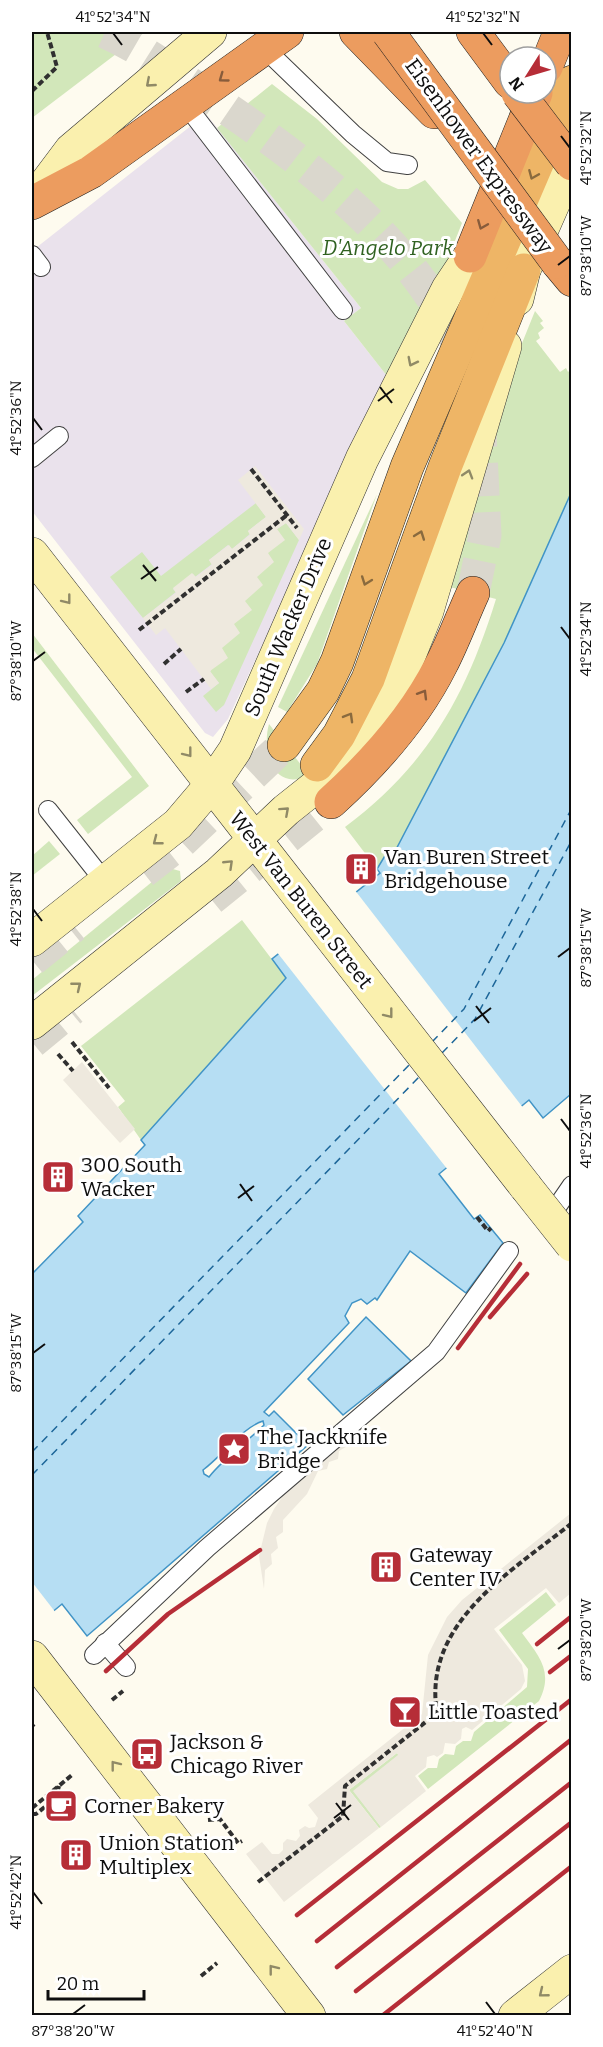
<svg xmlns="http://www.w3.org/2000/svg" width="603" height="2047" font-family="Bitter,serif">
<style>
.industrial{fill:#eae2ec}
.green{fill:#d2e7ba}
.plaza{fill:#eee9de}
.water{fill:#b6def3;stroke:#4194c6;stroke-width:1.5;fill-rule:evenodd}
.pier{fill:#fefbef}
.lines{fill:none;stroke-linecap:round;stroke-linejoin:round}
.ferry{stroke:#1d6699;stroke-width:1.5;stroke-dasharray:8 6;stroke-linecap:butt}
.trunk-tunnel{stroke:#dad7cd;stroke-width:33;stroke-dasharray:33 16;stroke-linecap:butt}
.motorway-tunnel{stroke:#dad7cd;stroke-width:33;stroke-dasharray:33 16;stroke-linecap:butt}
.service-casing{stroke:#414141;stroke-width:20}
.secondary-casing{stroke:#303030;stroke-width:34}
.trunk-casing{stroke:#1f1f1f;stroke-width:34}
.motorway-casing{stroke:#1f1f1f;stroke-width:34}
.path{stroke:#303030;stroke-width:4;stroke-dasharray:6 3;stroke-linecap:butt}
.service{stroke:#fff;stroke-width:18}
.secondary{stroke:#faf0ae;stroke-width:33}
.trunk{stroke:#eeb566;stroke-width:33}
.motorway{stroke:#ec9c5f;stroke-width:33}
.rail{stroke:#b62d37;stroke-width:4.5}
.secondary-bridge-casing{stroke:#303030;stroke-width:34;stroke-linecap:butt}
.motorway-bridge-casing{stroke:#1f1f1f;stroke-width:34;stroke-linecap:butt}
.secondary-bridge{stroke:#faf0ae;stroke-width:33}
.motorway-bridge{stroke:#ec9c5f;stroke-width:33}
.oneway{stroke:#885c3b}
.oneway2{stroke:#908a66}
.oneway3{stroke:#896a3e}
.ticks{fill:none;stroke:#0e0e0e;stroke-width:2}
.labels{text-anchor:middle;stroke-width:6;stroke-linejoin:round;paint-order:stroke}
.street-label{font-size:21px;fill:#0e0e0e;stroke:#fff}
.park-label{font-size:21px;font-style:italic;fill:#306221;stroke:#fff}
.poi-label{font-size:21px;fill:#0e0e0e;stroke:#fff;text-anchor:start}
.neatline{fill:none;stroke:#0e0e0e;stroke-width:2}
.ticks-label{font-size:15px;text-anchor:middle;fill:#0e0e0e}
</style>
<rect width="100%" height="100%" fill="#fefbef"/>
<!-- industrial -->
<path class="industrial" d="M 206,114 L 361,308 L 344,321 L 387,376 L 228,719 L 213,737 L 205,733 L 32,511 L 32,251 Z"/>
<!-- green -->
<g class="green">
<path d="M 32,32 L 145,32 L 32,118 Z"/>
<path d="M 272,84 L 317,119 L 382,182 L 398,189 L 408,189 L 425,180 L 462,223 L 447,261 L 387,376 L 344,321 L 361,308 L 217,128 Z"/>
<path d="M 535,311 L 543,321 L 540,323 L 544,328 L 538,333 L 540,338 L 536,341 L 560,372 L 566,368 L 568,372 L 571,369 L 571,493 L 504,643 L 392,858 L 385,855 L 377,869 L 345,827 C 427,766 466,696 496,599 L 446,586 L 512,368 Z"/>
<path d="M 377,494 L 317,664 L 287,712 L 278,707 Z"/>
<path d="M 256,503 L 266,517 L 248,531 L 250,534 L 232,549 L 228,545 L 209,560 L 212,564 L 195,577 L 193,574 L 173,589 L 176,592 L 143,618 L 110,577 L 142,552 L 161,576 Z"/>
<path d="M 286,523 L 299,540 L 224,705 L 216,712 L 203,696 L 219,683 L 210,672 L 277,529 Z"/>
<path d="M 32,633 L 149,786 L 88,834 L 77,820 L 132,777 L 32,648 Z"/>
<path d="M 269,724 L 309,775 C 274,793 261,752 269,724 Z"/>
<path d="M 49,841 L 60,854 L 32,876 L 32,856 Z"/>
<path d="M 169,868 L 180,871 L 181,881 L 32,996 L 32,980 Z"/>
<path d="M 242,920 L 286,978 L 141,1140 L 118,1107 L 125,1101 L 81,1046 Z"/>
<path d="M 546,1592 L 556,1605 L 522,1633 C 539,1656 554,1672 539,1701 L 428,1789 L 418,1776 L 428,1768 L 437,1768 L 439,1759 L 445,1754 L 454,1755 L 456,1746 L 463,1741 L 471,1741 L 474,1732 L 527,1687 L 528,1669 L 499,1630 Z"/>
<path d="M 397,1753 L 399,1755 L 354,1791 L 381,1827 L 379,1828 L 349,1790 Z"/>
</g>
<!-- plaza -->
<g class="plaza">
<path d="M 255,466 L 304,529 L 299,540 L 286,523 L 277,529 L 285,540 L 268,553 L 274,562 L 257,577 L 263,585 L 245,601 L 252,610 L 234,624 L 240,633 L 222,648 L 228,658 L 210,671 L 219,683 L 211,689 L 165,628 L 156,635 L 143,618 L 176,593 L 173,588 L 192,573 L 196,577 L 212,565 L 209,560 L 229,545 L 232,549 L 250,535 L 248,531 L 266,517 L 238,480 Z"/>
<path d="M 82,1062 L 135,1129 L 120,1143 L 63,1080 Z"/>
<path d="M 362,1425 L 362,1430 L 349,1440 L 349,1445 L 339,1451 L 338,1459 L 329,1462 L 327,1469 L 318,1471 L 307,1494 L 283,1520 L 283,1532 L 276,1537 L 278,1548 L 271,1554 L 272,1564 L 265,1570 L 264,1589 L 259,1556 L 267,1523 L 274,1509 L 285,1493 Z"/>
<path d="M 571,1513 L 571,1593 L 559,1603 L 546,1588 L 494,1629 L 522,1665 L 525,1681 L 521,1689 L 472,1730 L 466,1727 L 462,1729 L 461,1739 L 455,1744 L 445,1743 L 443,1753 L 437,1757 L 434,1755 L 427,1757 L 426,1767 L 415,1776 L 426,1791 L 381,1827 L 353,1791 L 398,1755 L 397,1753 L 349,1790 L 379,1828 L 284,1902 L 246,1854 L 262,1842 L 272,1854 L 279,1854 L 283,1850 L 283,1843 L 287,1839 L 296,1841 L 300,1836 L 299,1830 L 305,1826 L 309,1828 L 315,1827 L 318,1818 L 308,1805 L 422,1714 L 428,1655 L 447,1617 L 462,1600 Z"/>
</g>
<!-- water -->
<g class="water">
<path d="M 571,493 L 571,1094 L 543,1118 L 529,1100 L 439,1174 L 474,1219 L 480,1215 L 503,1243 L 466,1293 L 410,1251 L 377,1300 L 375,1298 L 367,1304 L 361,1299 L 352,1303 L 345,1316 L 349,1323 L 264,1412 L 269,1416 L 274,1411 L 308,1445 L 87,1636 L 62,1604 L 32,1629 L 32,1274 L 83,1222 L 78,1216 L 145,1145 L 141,1140 L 286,978 L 272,959 L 380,873 L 377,869 L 386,854 L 392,857 L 504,643 ZM 263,1421 L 264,1425 C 246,1443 224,1458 209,1477 L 204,1474 L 203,1470 C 222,1456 243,1427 263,1421 Z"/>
<path d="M 366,1317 L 411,1361 L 343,1415 L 308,1379 Z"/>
</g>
<!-- pier -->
<g class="pier">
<path d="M 354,889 L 524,1109 L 448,1170 L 276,951 Z"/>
<path d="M 32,1582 L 56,1613 L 32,1632 Z"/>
</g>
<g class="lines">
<!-- ferry -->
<g class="ferry">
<path d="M 432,1042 L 464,1009 L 572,808"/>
<path d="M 442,1053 L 475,1019 L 572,840"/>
<path d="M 32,1452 L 410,1064"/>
<path d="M 32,1475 L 420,1076"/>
</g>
<!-- trunk-tunnel -->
<g class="trunk-tunnel">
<path d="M 143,872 L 180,843 L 284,745"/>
<path d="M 32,960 L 74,926"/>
</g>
<!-- motorway-tunnel -->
<g class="motorway-tunnel">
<path d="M 105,32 C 139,47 170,70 201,91 C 294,153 403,233 454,335 C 459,345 462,358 465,369"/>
<path d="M 473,593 L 485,535 L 480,434"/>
<path d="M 211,899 L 331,802"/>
<path d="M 32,1042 L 72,1009"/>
</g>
<!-- service casing -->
<g class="service-casing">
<g id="service">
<path d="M 264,48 L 353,134 L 387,162 L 408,165"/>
<path d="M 186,105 L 343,310"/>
<path d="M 32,255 L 41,267"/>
<path d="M 32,458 L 59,436"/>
<path d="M 48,810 L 105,882"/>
<path d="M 550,1217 L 572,1185"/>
<path d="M 105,1643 L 126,1667"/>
<path d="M 94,1655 L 207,1548 L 436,1352 L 509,1251"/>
</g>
</g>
<!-- secondary casing -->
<g class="secondary-casing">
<g id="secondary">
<path d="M 32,202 L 71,150 L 210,32"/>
<path d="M 517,299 L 524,270 L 572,161"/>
<path d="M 32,554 L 526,1187"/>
<path d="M 32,940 L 178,824 L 212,784 L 235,750 L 362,459 L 448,289 L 470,256"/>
<path d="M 32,1023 L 219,873 L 286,810 L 344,764 L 376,727 L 387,710 L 427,611 L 505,346"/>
<path d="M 32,1657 L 309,2016"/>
<path d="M 515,2016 L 572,1971"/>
</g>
</g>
<!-- trunk casing -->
<g class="trunk-casing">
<g id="trunk">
<path d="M 284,745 L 323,691 L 337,662 L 407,467 L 572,82"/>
<path d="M 317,765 L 339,735 L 368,679 L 445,467 L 524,270"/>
</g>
</g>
<!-- motorway casing -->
<g class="motorway-casing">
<g id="motorway">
<path d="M 356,32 L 434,112"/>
<path d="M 473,32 L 510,82"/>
<path d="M 546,67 L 560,32"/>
<path d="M 32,203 L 91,172 L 287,32"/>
<path d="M 470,256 L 536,93"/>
<path d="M 557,262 L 572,280"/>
<path d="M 331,802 C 374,763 415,717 441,665 C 453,642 462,617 473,593"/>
</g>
</g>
<!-- path -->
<g class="path">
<path d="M 32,91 L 57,67 L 47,32"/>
<path d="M 251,469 L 297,528"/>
<path d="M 139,630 L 287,515"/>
<path d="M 164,664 L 181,649"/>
<path d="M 186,692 L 204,679"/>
<path d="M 72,1042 L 109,1088"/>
<path d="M 58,1054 L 73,1071"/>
<path d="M 477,1217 L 488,1231 L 491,1228"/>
<path d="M 112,1700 L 123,1691"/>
<path d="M 32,1726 L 34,1724"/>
<path d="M 56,1798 L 59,1786"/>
<path d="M 32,1808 L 72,1775"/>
<path d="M 32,1814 L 36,1814 L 56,1798 L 58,1802"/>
<path d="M 208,1820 L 220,1819 L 238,1843 L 242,1841"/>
<path d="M 258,1882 L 343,1816 L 345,1786 L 437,1713 C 422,1623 511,1572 572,1523"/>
<path d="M 201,1976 L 217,1963"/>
</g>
<!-- service -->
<use href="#service" class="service"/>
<!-- secondary -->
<use href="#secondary" class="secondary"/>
<!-- trunk -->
<use href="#trunk" class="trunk"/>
<!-- motorway -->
<use href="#motorway" class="motorway"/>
<!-- rail -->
<g class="rail">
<path d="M 490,1317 L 527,1274"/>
<path d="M 458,1348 L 520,1264"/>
<path d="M 537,1644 L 572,1616"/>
<path d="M 106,1671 L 168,1614 L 260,1550"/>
<path d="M 550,1672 L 572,1655"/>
<path d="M 297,1915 L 572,1699"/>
<path d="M 317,1941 L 572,1739"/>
<path d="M 337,1967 L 572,1782"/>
<path d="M 356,1991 L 572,1822"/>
<path d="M 382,2016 L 572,1866"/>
</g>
<!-- secondary-bridge casing -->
<g class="secondary-bridge-casing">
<path id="secondary-bridge" d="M 526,1187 L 572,1245"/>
</g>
<!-- motorway-bridge casing -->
<g class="motorway-bridge-casing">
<g id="motorway-bridge">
<path d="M 388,32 L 557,262"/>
<path d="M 518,93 L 572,164"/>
</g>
</g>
<!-- secondary-bridge -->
<use href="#secondary-bridge" class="secondary-bridge"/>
<!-- motorway-bridge -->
<use href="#motorway-bridge" class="motorway-bridge"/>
</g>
<!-- one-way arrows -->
<defs><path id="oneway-chevron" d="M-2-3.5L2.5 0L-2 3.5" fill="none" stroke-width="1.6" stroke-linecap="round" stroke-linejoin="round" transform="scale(1.5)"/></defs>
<g class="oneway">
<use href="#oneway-chevron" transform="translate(223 78) rotate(144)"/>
<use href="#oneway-chevron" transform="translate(482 225) rotate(112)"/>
<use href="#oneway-chevron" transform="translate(423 694) rotate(-59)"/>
</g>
<g class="oneway2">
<use href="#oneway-chevron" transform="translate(150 83) rotate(139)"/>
<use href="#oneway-chevron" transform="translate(412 362) rotate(117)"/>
<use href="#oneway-chevron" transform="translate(468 474) rotate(-73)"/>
<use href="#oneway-chevron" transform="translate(67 600) rotate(52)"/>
<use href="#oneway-chevron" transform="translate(188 753) rotate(52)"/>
<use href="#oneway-chevron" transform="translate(285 811) rotate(-42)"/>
<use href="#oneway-chevron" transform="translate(157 841) rotate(142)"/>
<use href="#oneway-chevron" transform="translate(229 864) rotate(-44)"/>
<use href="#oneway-chevron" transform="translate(77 986) rotate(-39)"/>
<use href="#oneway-chevron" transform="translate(389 1014) rotate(52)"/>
<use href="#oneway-chevron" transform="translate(115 1765) rotate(-128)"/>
<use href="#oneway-chevron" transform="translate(273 1969) rotate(-128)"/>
<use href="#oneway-chevron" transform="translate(543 1993) rotate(141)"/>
</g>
<g class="oneway3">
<use href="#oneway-chevron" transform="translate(533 175) rotate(113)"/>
<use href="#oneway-chevron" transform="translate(420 535) rotate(-70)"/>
<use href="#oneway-chevron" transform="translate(366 581) rotate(110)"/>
<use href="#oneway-chevron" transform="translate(349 717) rotate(-60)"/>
</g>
<!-- ticks -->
<path class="ticks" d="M 113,33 L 122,45M 483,33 L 492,45M 561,136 L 570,148M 558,265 L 570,256M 380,387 L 392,403M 378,401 L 394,389M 33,418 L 42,430M 143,565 L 156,581M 141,579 L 158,567M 561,627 L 570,639M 33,661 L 45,652M 33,909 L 42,921M 558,957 L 570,948M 476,1006 L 489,1023M 474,1021 L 491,1008M 561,1119 L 570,1131M 240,1184 L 252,1201M 238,1198 L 254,1186M 33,1353 L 45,1344M 558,1649 L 570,1640M 336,1803 L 349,1820M 334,1818 L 351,1805M 33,1892 L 42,1904M 486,2002 L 495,2014M 73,2014 L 85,2005"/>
<!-- icons -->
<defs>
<g id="building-square" transform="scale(1.725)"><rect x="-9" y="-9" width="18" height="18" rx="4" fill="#b62d37" stroke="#fff"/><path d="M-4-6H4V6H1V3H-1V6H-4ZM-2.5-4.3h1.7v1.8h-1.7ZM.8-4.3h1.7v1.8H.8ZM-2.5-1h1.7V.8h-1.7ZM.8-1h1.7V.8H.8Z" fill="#fff"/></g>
<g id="sight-square" transform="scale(1.725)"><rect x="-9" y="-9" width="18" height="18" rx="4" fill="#b62d37" stroke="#fff"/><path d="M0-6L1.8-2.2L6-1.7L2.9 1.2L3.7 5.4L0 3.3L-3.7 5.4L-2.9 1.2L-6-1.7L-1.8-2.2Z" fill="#fff"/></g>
<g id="bar-square" transform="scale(1.725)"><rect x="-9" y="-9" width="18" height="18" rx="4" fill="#b62d37" stroke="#fff"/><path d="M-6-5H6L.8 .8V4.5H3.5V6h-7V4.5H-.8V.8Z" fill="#fff"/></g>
<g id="bus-square" transform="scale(1.725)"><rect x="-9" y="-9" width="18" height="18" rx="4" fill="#b62d37" stroke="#fff"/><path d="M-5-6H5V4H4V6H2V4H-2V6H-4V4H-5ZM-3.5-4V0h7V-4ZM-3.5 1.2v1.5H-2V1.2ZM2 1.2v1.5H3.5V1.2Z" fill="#fff"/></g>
<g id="cafe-square" transform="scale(1.725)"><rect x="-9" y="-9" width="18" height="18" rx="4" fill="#b62d37" stroke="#fff"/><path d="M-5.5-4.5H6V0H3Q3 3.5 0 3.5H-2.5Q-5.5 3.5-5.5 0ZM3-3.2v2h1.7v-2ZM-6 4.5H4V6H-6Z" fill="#fff"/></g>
</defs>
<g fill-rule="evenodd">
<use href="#building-square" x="361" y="869"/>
<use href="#building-square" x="58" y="1177"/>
<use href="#sight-square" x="234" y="1449"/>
<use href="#building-square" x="386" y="1567"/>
<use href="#bar-square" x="405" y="1712"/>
<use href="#bus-square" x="147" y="1754"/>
<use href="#cafe-square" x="61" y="1806"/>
<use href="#building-square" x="76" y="1855"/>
</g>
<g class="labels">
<!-- street labels -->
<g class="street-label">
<text transform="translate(479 156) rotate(54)" y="7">Eisenhower Expressway</text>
<text transform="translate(288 627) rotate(-67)" y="7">South Wacker Drive</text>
<text transform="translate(301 900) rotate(52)" y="7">West Van Buren Street</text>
</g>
<!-- park labels -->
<g class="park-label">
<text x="388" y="255">D'Angelo Park</text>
</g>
<!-- poi labels -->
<g class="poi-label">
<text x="384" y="864">Van Buren Street<tspan x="384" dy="24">Bridgehouse</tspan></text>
<text x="81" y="1172">300 South<tspan x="81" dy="24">Wacker</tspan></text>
<text x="257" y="1444">The Jackknife<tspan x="257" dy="24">Bridge</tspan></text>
<text x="409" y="1562">Gateway<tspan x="409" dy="24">Center IV</tspan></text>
<text x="428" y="1719">Little Toasted</text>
<text x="170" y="1749">Jackson &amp;<tspan x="170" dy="24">Chicago River</tspan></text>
<text x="84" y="1813">Corner Bakery</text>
<text x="99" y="1850">Union Station<tspan x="99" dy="24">Multiplex</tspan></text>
</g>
</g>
<!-- border -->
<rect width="603" height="2047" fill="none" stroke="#ffffff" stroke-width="66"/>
<!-- north arrow -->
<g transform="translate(528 75) rotate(233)"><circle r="28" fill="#ffffff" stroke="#9f9f9f" stroke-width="1.5"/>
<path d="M0-4.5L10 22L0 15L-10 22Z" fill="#b62d37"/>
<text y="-9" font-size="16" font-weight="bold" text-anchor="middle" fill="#0e0e0e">N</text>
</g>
<!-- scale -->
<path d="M48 1990v9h96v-9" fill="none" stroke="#0e0e0e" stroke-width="3"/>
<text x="57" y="1990" font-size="18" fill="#0e0e0e" stroke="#ffffff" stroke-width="4.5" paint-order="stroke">20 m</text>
<rect x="33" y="33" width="537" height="1981" class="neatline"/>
<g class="ticks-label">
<text x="113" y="22">41°52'34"N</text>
<text x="483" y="22">41°52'32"N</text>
<text transform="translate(586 148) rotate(-90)" y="5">41°52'32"N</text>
<text transform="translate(586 256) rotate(-90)" y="5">87°38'10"W</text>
<text transform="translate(16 418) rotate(-90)" y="5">41°52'36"N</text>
<text transform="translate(586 639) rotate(-90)" y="5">41°52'34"N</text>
<text transform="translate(16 661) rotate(-90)" y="5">87°38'10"W</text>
<text transform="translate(16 909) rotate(-90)" y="5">41°52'38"N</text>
<text transform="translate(586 948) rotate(-90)" y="5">87°38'15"W</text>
<text transform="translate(586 1131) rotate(-90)" y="5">41°52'36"N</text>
<text transform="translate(16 1353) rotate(-90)" y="5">87°38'15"W</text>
<text transform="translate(586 1640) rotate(-90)" y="5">87°38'20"W</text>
<text transform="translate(16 1892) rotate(-90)" y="5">41°52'42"N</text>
<text x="73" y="2036">87°38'20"W</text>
<text x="495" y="2036">41°52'40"N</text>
</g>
</svg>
